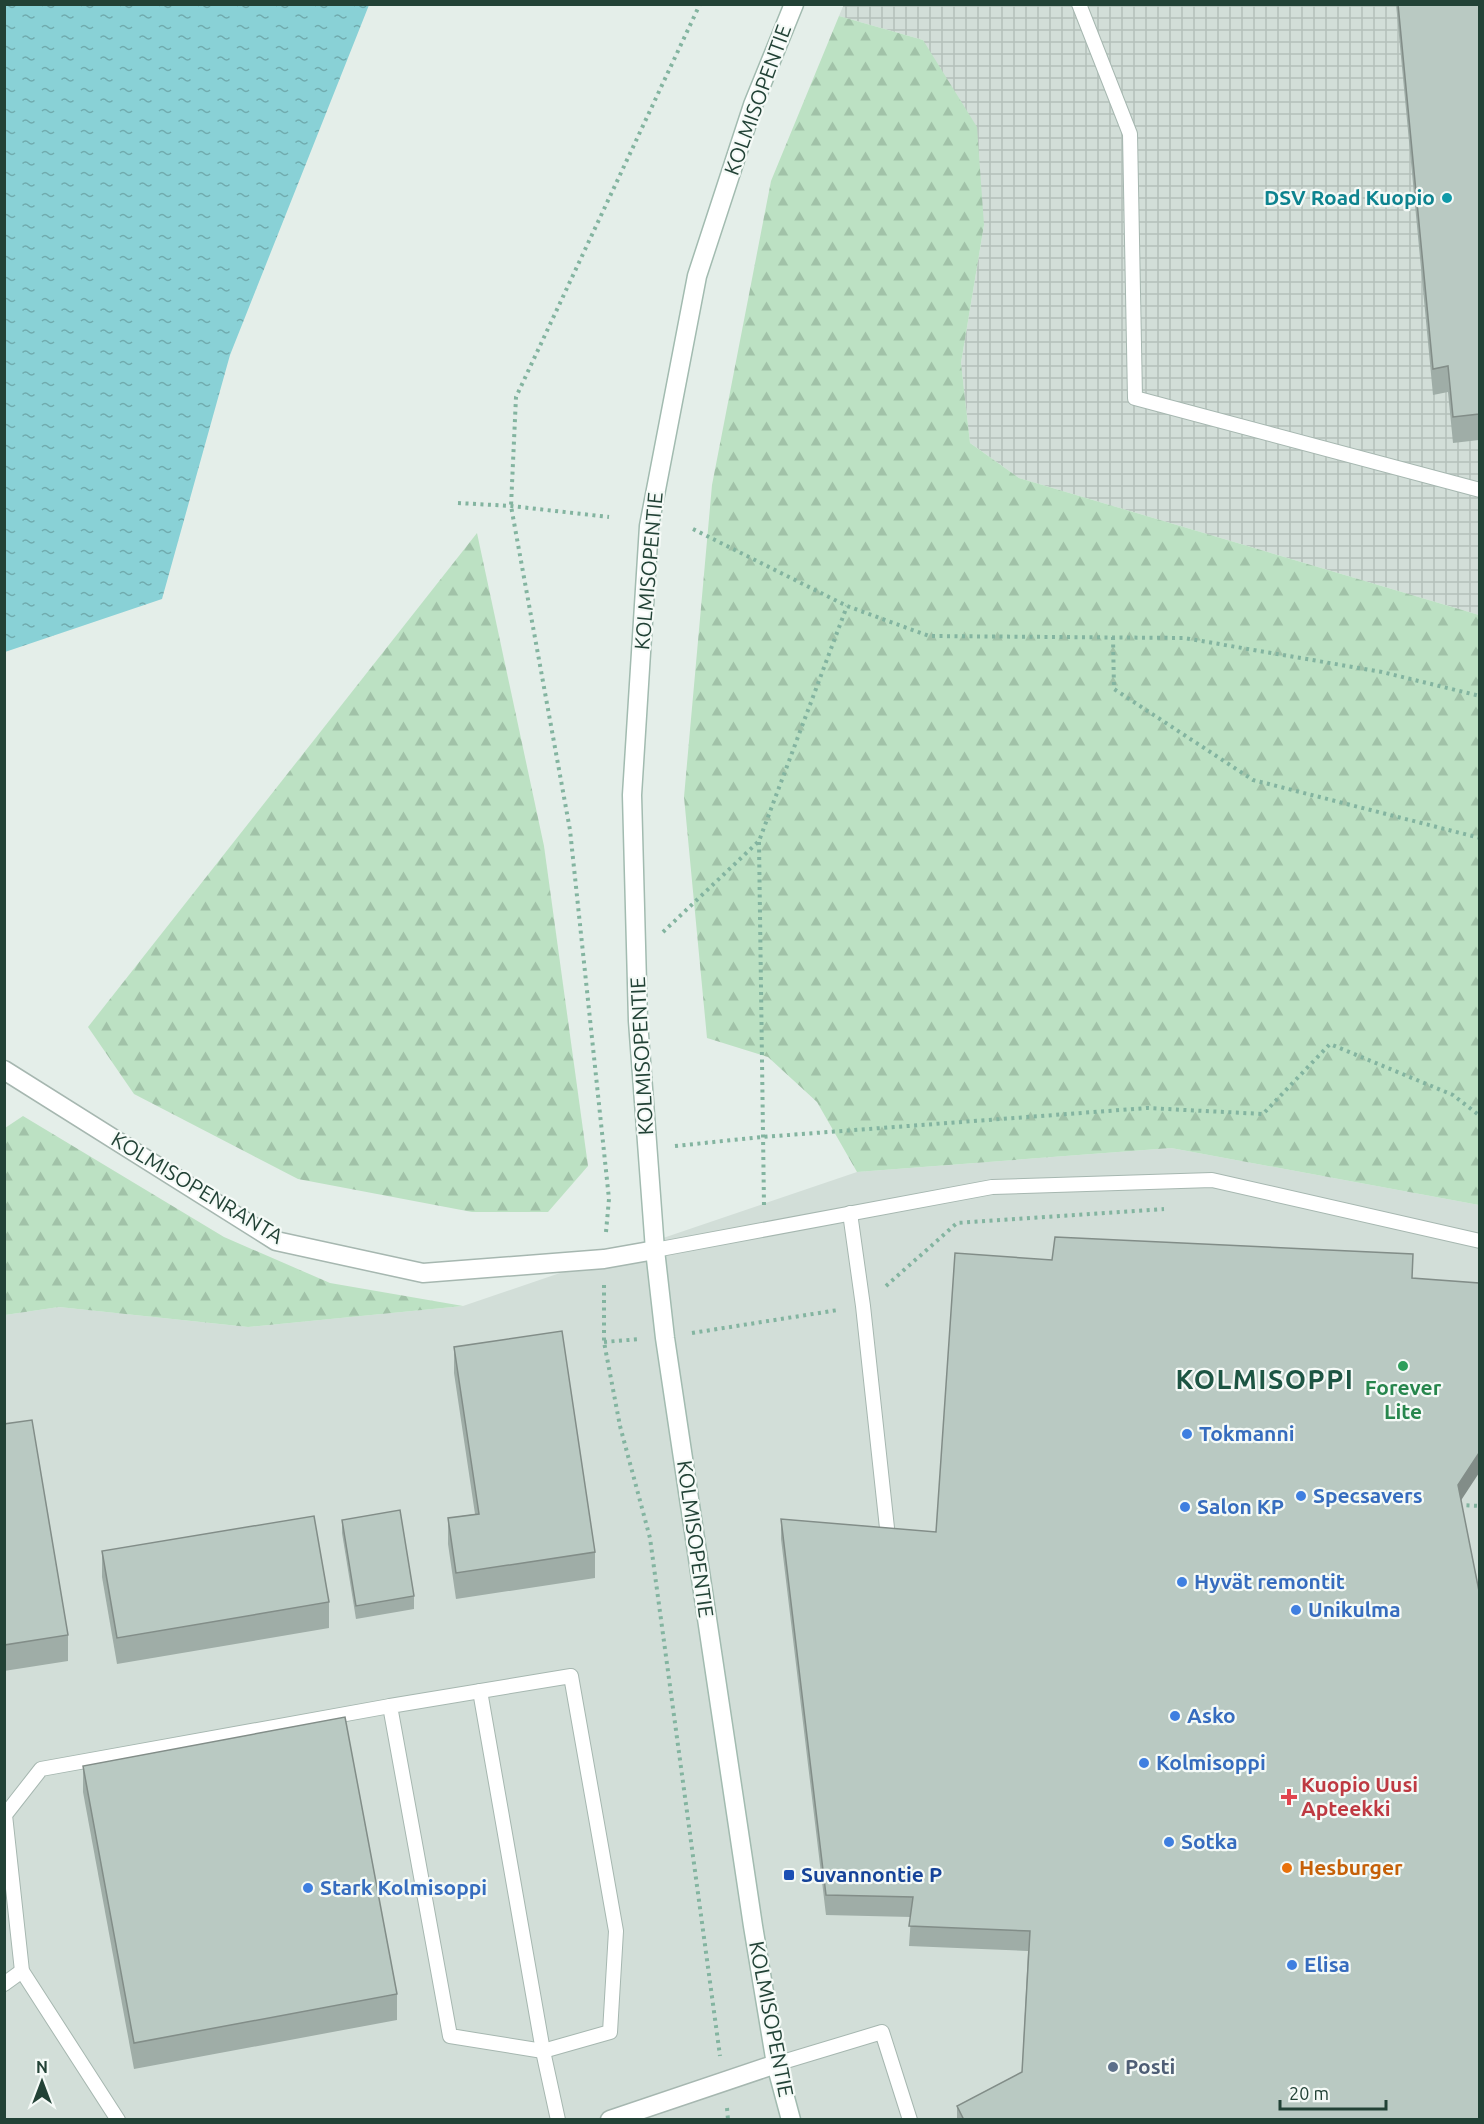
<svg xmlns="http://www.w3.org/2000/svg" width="1484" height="2124" font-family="Ubuntu,sans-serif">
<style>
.built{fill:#d2ded8}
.industrial{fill:url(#industrial-grid)}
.forest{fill:url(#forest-firs)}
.water{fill:url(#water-ripples)}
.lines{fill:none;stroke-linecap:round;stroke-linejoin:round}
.lane-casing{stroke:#a6b7b0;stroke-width:16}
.street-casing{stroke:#a6b7b0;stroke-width:21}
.secondary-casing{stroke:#a2bbb0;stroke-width:21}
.path{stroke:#83b4a0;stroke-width:4;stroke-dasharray:3 4.5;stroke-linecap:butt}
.lane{stroke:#fff;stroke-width:14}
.street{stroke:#fff;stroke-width:18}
.secondary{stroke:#fff;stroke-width:18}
.wall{fill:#9fada7}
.shaded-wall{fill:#828d88}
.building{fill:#b9c9c2;stroke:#828d88;stroke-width:1.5}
.culture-dot{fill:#0f9aa8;stroke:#f5faf7;stroke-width:2}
.leisure-dot{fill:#2e9e5b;stroke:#f5faf7;stroke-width:2}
.shop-dot{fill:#3f7fe0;stroke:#f5faf7;stroke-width:2}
.health-dot{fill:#e0444e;stroke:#f5faf7;stroke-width:2}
.food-dot{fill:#e8710a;stroke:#f5faf7;stroke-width:2}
.transit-dot{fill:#1a4fb4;stroke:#f5faf7;stroke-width:2}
.service-dot{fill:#5c6f8a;stroke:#f5faf7;stroke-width:2}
.labels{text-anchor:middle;stroke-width:4.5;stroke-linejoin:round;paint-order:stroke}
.street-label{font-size:21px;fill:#224236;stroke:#f5faf7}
.culture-label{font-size:21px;font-weight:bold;fill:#0d838f;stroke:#f5faf7;text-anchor:end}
.leisure-label{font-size:21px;font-weight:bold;fill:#27864d;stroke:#f5faf7}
.shop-label{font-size:21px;font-weight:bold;fill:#366cbe;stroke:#f5faf7;text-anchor:start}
.health-label{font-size:21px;font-weight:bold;fill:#be3a42;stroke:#f5faf7;text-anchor:start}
.food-label{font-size:21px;font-weight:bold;fill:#c56008;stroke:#f5faf7;text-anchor:start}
.transit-label{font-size:21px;font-weight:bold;fill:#164399;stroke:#f5faf7;text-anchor:start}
.service-label{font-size:21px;font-weight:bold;fill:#4e5e75;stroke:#f5faf7;text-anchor:start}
.district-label{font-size:27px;font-weight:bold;letter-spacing:1.5px;fill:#1c5543;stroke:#f5faf7}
</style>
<defs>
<pattern id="industrial-grid" width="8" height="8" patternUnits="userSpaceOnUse" patternTransform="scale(1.5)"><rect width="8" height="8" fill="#d2ded8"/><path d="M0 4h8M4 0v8" fill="none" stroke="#b4c0ba"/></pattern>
<pattern id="forest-firs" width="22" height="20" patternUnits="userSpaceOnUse" patternTransform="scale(1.5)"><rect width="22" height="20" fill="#bce1c3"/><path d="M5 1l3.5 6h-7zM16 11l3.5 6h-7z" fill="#a1c2a8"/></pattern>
<pattern id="water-ripples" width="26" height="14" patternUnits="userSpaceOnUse" patternTransform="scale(1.5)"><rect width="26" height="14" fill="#89d1d6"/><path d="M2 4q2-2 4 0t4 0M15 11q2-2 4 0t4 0" fill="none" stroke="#70abae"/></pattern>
</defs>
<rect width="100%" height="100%" fill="#e4eee9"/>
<!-- built -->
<path class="built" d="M 1171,1148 L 1479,1205 L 1479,2119 L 5,2120 L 5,1315 L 59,1307 L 248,1327 L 463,1306 L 857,1172 Z"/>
<!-- industrial -->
<path class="industrial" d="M 844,4 L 1479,5 L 1479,615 L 1019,478 L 970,443 L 961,363 L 984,225 L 923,40 L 839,16 Z"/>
<!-- forest -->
<g class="forest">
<path d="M 839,16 L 923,40 L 977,127 L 984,225 L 961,363 L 970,443 L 1019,478 L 1479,615 L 1479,1205 L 1171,1148 L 857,1172 L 817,1102 L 768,1057 L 707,1038 L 684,797 L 712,485 L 771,181 Z"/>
<path d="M 477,533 L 544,846 L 588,1166 L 548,1212 L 472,1212 L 298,1179 L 134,1094 L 88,1027 Z"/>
<path d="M 23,1116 L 224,1237 L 330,1283 L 463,1306 L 248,1327 L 59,1307 L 5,1315 L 5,1128 Z"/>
</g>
<!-- water -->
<path class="water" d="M 4,5 L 369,5 L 230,355 L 162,599 L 5,652 Z"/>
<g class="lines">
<!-- lane casing -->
<g class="lane-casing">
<g id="lane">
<path d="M 1079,4 L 1130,134 L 1135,398 L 1480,490"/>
<path d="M 850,1213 L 863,1306 L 887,1528"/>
<path d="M 655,1250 L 992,1187 L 1212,1180 L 1480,1241"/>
<path d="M 571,1676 L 616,1931 L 610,2032 L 543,2051 L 450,2036 L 390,1706 Z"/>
<path d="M 480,1691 L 543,2051 L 558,2120"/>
<path d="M 4,1984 L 22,1971"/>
<path d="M 776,2064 L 882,2032 L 910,2120"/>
<path d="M 118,2120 L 22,1971 L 5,1815 L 41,1769 L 390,1706"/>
</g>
</g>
<!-- street casing -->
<g class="street-casing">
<g id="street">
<path d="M 4,1070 L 276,1241 L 423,1273 L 604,1259 L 655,1250"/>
<path d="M 610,2120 L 776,2064"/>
</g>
</g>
<!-- secondary casing -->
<g class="secondary-casing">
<path id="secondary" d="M 791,2120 L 776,2064 L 753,1926 L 665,1338 L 655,1250 L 638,1021 L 632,795 L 649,526 L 697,276 L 753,105 L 794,4"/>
</g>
<!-- path -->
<g class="path">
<path d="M 458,503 L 511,506 L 609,517"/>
<path d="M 693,529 L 847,606 L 929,636 L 1184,638 L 1382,672 L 1480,696"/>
<path d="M 1113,637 L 1114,689 L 1253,780 L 1480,838"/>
<path d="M 759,842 L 764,1206"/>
<path d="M 663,932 L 759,841 L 847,606"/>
<path d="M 675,1146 L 762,1137 L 1147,1108 L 1263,1114 L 1330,1044 L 1453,1095 L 1480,1116"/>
<path d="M 606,1232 L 609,1199 L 570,830 L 511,506 L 516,397 L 700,4"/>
<path d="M 604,1285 L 604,1342 L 620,1426 L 650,1538 L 720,2056"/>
<path d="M 886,1286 L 957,1223 L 1164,1209"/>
<path d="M 692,1333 L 838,1310"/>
<path d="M 604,1342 L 640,1339"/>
<path d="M 1459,1505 L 1480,1506"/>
<path d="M 727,2108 L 728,2120"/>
</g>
<!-- lane -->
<use href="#lane" class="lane"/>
<!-- street -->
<use href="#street" class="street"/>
<!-- secondary -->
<use href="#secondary" class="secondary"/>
</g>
<!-- wall -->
<g class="wall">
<path d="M 1396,4 L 1479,4 L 1479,440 L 1453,443 L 1448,392 L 1433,395 Z"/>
<path d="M 1052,1260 L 1412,1278 L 1461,1500 L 1479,2120 L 957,2120 L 957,2106 L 1022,2072 L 1028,1951 L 909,1946 L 911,1917 L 826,1915 L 781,1539 L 781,1519 L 936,1532 Z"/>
<path d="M 454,1347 L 595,1552 L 595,1578 L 456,1599 L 448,1544 L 448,1518 L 475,1514 L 454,1373 Z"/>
<path d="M 4,1424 L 68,1635 L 68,1661 L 4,1671 Z"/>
<path d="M 342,1520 L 414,1596 L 414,1609 L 356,1619 L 342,1533 Z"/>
<path d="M 102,1551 L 329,1602 L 329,1628 L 117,1664 L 102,1577 Z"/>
<path d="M 83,1766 L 397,1994 L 397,2020 L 134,2069 L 83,1792 Z"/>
</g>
<!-- shaded-wall -->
<path class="shaded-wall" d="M 1479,1453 L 1479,1473 L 1458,1505 L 1458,1485 Z"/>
<!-- building -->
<g class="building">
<path d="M 1398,4 L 1479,4 L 1479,414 L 1453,417 L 1448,366 L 1433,369 Z"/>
<path d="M 1055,1237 L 1413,1254 L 1412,1278 L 1479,1283 L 1479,1453 L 1458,1485 L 1479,1591 L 1479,2120 L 964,2120 L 957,2106 L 1022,2072 L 1030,1931 L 909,1926 L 913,1897 L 826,1895 L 781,1519 L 936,1532 L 955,1253 L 1052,1260 Z"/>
<path d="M 562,1331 L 595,1552 L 456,1573 L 448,1518 L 479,1514 L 454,1347 Z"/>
<path d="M 32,1420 L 68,1635 L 4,1645 L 4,1424 Z"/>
<path d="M 400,1510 L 414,1596 L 356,1606 L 342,1520 Z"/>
<path d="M 314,1516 L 329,1602 L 117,1638 L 102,1551 Z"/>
<path d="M 345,1717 L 397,1994 L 134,2043 L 83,1766 Z"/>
</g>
<!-- markers -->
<circle class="culture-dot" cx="1447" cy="198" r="6"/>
<circle class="leisure-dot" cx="1403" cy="1366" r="6"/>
<g class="shop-dot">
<circle cx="1187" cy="1434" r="6"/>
<circle cx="1301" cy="1496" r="6"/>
<circle cx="1185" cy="1507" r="6"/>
<circle cx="1182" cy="1582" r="6"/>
<circle cx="1296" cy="1610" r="6"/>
<circle cx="1175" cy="1716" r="6"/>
<circle cx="1144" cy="1763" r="6"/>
<circle cx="1169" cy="1842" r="6"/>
<circle cx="308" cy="1888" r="6"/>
<circle cx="1292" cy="1965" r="6"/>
</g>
<path class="health-dot" d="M1286 1788h6v6h6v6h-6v6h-6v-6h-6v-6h6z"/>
<circle class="food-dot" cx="1287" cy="1868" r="6"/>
<rect class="transit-dot" x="783" y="1869" width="12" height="12" rx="3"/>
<circle class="service-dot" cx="1113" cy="2067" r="6"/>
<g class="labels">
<!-- street labels -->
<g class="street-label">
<text transform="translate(758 100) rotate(-70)" y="7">KOLMISOPENTIE</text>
<text transform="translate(649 571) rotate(-85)" y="7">KOLMISOPENTIE</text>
<text transform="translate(642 1056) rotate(-93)" y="7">KOLMISOPENTIE</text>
<text transform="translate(197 1188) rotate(31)" y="7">KOLMISOPENRANTA</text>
<text transform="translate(695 1539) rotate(82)" y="7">KOLMISOPENTIE</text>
<text transform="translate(771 2019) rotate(79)" y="7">KOLMISOPENTIE</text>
</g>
<!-- culture labels -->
<g class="culture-label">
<text x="1435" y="205">DSV Road Kuopio</text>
</g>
<!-- leisure labels -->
<g class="leisure-label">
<text x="1403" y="1395">Forever<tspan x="1403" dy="24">Lite</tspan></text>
</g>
<!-- shop labels -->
<g class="shop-label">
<text x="1199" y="1441">Tokmanni</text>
<text x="1313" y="1503">Specsavers</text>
<text x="1197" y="1514">Salon KP</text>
<text x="1194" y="1589">Hyvät remontit</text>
<text x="1308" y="1617">Unikulma</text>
<text x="1187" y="1723">Asko</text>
<text x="1156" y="1770">Kolmisoppi</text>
<text x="1181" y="1849">Sotka</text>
<text x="320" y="1895">Stark Kolmisoppi</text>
<text x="1304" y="1972">Elisa</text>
</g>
<!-- health labels -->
<g class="health-label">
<text x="1301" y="1792">Kuopio Uusi<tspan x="1301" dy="24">Apteekki</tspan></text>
</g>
<!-- food labels -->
<g class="food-label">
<text x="1299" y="1875">Hesburger</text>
</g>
<!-- transit labels -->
<g class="transit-label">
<text x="801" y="1882">Suvannontie P</text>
</g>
<!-- service labels -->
<g class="service-label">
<text x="1125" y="2074">Posti</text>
</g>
<!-- district labels -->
<g class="district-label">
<text x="1265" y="1389">KOLMISOPPI</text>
</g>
</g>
<!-- border -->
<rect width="1484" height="2124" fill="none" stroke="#224236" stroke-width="12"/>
<!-- north arrow -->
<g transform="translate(42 2082)" stroke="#f5faf7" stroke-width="4.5" paint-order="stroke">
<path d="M0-4.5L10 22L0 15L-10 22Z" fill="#224236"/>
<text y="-9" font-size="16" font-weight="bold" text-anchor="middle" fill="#224236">N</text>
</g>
<!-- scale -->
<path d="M1280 2100v9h106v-9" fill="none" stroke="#224236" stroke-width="3"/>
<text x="1289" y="2100" font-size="18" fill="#224236" stroke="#f5faf7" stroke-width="4.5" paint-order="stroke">20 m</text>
</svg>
